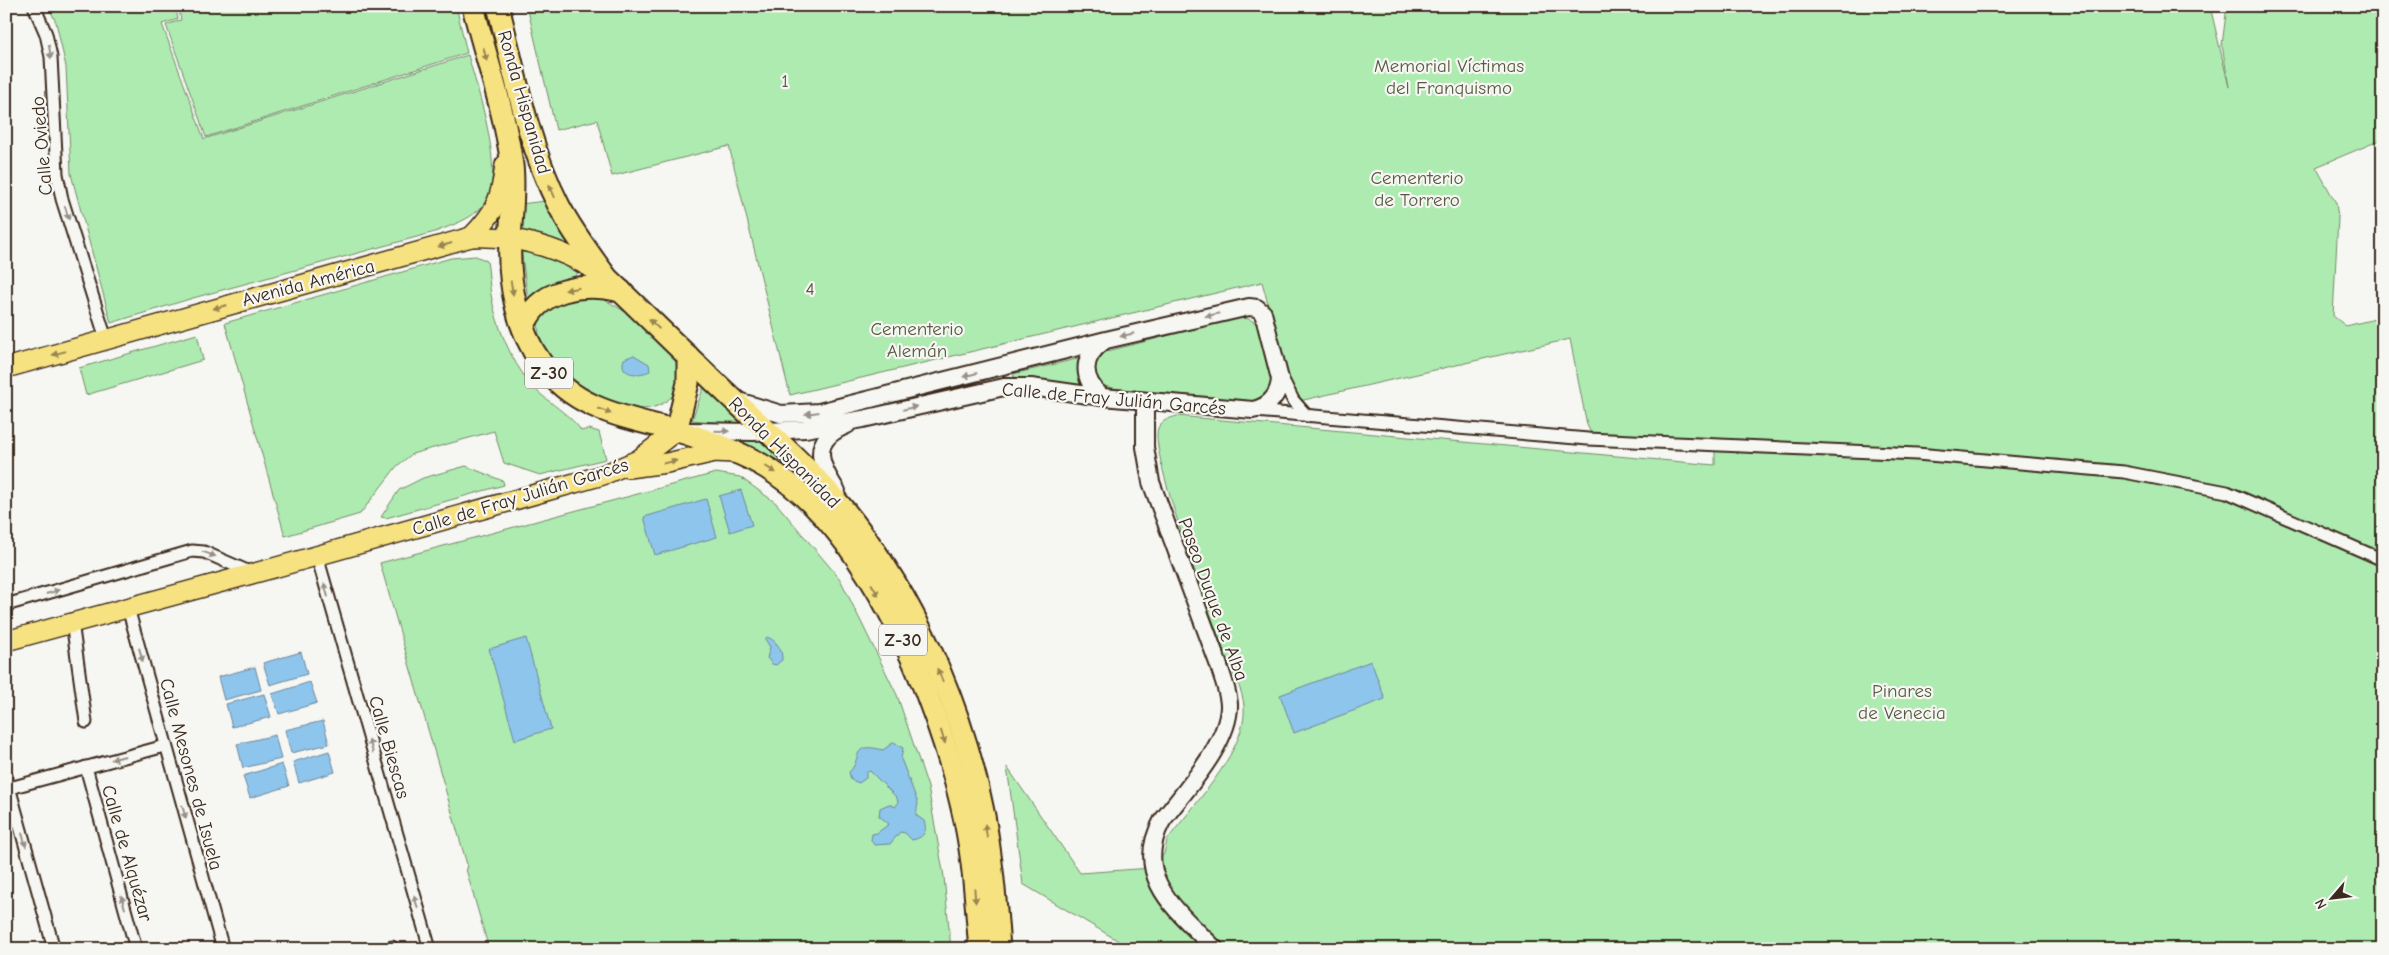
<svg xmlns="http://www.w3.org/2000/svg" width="2389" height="955" font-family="'Comic Neue',sans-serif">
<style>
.green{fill:#aeebb1;stroke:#748a68}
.water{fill:#8ec5ec;stroke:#6d879a}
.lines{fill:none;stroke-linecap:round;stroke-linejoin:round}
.street-casing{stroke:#3b2a1e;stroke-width:15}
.secondary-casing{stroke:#3b2a1e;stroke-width:20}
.primary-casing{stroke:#3b2a1e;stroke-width:22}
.highway-casing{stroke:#3b2a1e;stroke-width:25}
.street{stroke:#f6f6f2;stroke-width:11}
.secondary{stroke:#f6f6f2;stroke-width:16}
.primary{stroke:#f7e281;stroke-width:19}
.highway{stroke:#f7e281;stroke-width:21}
.oneway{fill:#989088}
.oneway2{fill:#998650}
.labels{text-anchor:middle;stroke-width:4.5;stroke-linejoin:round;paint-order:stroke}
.shield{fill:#f6f6f2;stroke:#73675e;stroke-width:1}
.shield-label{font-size:18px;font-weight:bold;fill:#3b2a1e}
.park-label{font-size:19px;fill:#585a43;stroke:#f6f6f2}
.street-label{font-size:19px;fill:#3b2a1e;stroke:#f6f6f2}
</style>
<rect width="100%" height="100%" fill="#f6f6f2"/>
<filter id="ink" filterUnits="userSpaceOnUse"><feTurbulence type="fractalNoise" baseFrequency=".02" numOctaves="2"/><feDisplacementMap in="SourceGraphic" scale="10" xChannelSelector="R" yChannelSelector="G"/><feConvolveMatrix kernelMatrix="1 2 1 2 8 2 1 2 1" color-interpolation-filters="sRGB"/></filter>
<g filter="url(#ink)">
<!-- green -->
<g class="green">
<path d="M 48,6 L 175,6 L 178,19 L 162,24 L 204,139 L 468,55 C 477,89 507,174 484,204 C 473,219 452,225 435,232 L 193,298 L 111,323 L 71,174 L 66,67 L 56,22 Z"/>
<path d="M 178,6 L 456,6 L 467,53 L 206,137 L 166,25 L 181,20 Z"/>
<path d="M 527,6 L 2210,6 L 2229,87 L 2222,45 L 2227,6 L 2383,6 L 2383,139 L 2316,167 L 2336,203 L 2338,218 L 2333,316 L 2346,326 L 2383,317 L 2383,949 L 1132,949 L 1023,884 L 1007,767 L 1080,873 L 1152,868 L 1164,854 L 1167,840 C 1192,807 1240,757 1244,716 C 1246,694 1235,679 1227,659 C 1214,625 1148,452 1158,428 C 1162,420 1170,418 1177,416 L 1715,465 L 1715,445 L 1594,439 L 1587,425 L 1570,339 L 1295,402 L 1262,282 L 790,395 L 729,146 L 612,176 L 597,120 L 556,130 Z"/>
<path d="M 546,201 L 571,245 L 542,235 L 520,232 L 520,204 Z"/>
<path d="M 521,249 L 561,261 L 579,271 L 574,277 L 549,285 L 528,299 Z"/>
<path d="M 476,256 L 487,261 C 489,272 489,284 491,295 C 497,327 510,359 531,385 C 543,399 575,418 581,431 L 589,429 L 599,432 L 606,459 L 540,475 L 504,463 L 494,431 L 412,454 L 397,466 L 360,514 L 285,536 L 225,323 L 451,258 Z"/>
<path d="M 596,297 C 619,303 668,341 677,364 C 688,392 661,413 634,408 C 622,406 609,402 598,397 C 566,380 502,321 565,300 C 574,297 587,298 596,297 Z"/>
<path d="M 1237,318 C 1247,318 1254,319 1259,328 L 1273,381 L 1272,388 L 1261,399 L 1253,401 L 1111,388 L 1097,383 L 1092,365 L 1097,356 L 1104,352 Z"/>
<path d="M 197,334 L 203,360 L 86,395 L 79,368 Z"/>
<path d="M 1081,358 L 1084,386 L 1014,377 L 1013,374 Z"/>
<path d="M 704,386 L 744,420 L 744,425 L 692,420 Z"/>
<path d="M 739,440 L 769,440 L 783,455 L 777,463 L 738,442 Z"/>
<path d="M 466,466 L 503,481 L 504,485 L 386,518 L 381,517 L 399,490 L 423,478 Z"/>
<path d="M 716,473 L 740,477 L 776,503 L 840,579 L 897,695 L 928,787 L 944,877 L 951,949 L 489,949 L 466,869 L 468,868 L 380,563 Z"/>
</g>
<!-- water -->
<g class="water">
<path d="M 634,355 L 649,364 L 650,371 C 639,376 618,376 624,359 Z"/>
<path d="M 741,490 L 752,525 L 730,532 L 719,496 Z"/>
<path d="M 706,499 L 717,537 L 655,555 L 644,517 Z"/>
<path d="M 767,637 C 776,640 783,650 782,660 L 776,665 L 772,664 L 767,658 L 770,647 L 765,639 Z"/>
<path d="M 526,638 L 551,729 L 515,740 L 489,649 Z"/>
<path d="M 301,652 L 307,674 L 270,685 L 263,663 Z"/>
<path d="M 1371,661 L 1385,699 L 1294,733 L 1280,695 Z"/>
<path d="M 255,667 L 261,690 L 224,700 L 218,677 Z"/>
<path d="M 310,682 L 317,703 L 279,714 L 272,694 Z"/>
<path d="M 264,694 L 271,717 L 232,727 L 226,704 Z"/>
<path d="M 323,721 L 329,744 L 291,753 L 285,730 Z"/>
<path d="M 275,735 L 281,759 L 243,768 L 237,744 Z"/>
<path d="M 894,742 L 903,748 L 901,759 L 918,803 L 916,815 L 924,821 C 928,832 923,838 912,840 L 905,833 L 900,832 L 890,844 L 874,845 L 871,840 L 872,834 L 877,833 L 889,824 L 879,816 L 880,808 L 889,804 L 895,807 L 898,803 L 897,798 L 870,771 L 866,773 L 866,778 L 859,783 L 851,780 L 849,772 C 863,760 849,741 883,750 Z"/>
<path d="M 329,751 L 335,772 L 299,783 L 293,762 Z"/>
<path d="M 282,764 L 289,786 L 250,798 L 243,776 Z"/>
</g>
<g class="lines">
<!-- street casing -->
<g class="street-casing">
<g id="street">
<path d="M 34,6 L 46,34 L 51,57 L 57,174 L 62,199 L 106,339"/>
<path d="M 1281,376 L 1293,400 L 1307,416"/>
<path d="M 1255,411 L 1588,439 L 1917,454 L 2124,472 L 2227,492 L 2383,560"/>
<path d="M 317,556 L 430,949"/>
<path d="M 6,605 L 192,551 L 204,552 L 252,573"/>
<path d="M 128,608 L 223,949"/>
<path d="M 72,622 L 86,722"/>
<path d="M 86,767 L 136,949"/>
<path d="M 6,776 L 54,949"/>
<path d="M 6,789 L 165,746"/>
<path d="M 392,947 L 392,949"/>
</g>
</g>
<!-- secondary casing -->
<g class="secondary-casing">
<g id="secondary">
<path d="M 1102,397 C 1082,379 1080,358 1104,341"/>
<path d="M 1145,401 L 1145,447 L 1151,482 L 1218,663 C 1222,676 1228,690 1229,704 C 1230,743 1185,790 1162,821 C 1131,878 1179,912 1215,949"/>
<path d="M 689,431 L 754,432 L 805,429 L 863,419 L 1004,387 L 1031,387 L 1102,397 L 1253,410 C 1269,407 1279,395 1280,379 L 1263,313 L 1257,308 L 1249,307 L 1106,340 L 819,412 L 781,414 L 738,401"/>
<path d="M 837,491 C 819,464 809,440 847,425"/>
</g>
</g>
<!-- primary casing -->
<g class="primary-casing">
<g id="primary">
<path d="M 471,237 C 496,212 501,199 505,165"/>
<path d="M 6,368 L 471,237 C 520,235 564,249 604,276"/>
<path d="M 628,468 L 667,463 L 715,452 L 733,453"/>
<path d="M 6,641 L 277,567 L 603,475 L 638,460 L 676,431"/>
</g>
</g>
<!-- highway casing -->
<g class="highway-casing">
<g id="highway">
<path d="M 473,6 C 486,59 505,112 512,165 C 515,190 511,217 510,241 C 508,283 517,330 542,364 C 574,409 624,417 674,430 C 696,436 719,445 740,454 C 863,506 939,699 965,821 C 974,863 976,906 980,949"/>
<path d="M 498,6 C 515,73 527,143 559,206 C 572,231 590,255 607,278 C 650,319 692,361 736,402 C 781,444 828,485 864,536 C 923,616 965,719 984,816 C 992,860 996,904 999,949"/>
<path d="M 523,328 C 538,288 583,282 621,291"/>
<path d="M 676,431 L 688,383 L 688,356"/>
</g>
</g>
<!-- street -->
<use href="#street" class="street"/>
<!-- secondary -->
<use href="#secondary" class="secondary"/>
<!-- primary -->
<use href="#primary" class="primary"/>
<!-- highway -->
<use href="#highway" class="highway"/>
</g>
<!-- one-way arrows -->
<defs><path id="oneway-solid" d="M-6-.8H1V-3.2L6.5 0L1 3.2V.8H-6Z" transform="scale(1.25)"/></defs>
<g class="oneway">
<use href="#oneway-solid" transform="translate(50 52) rotate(80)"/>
<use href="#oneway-solid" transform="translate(67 213) rotate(73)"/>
<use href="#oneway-solid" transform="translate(1212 315) rotate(167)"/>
<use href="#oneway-solid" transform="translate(1127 335) rotate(167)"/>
<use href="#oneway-solid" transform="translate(970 375) rotate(165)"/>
<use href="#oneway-solid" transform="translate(910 408) rotate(-14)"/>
<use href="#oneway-solid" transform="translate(812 413) rotate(172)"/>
<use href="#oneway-solid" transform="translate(722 431) rotate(2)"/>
<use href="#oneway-solid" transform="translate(209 554) rotate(20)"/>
<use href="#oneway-solid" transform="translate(326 590) rotate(-106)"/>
<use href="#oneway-solid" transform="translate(53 592) rotate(-16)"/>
<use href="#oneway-solid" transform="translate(141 655) rotate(75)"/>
<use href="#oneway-solid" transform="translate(371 746) rotate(-106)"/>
<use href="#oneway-solid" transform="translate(118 758) rotate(165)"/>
<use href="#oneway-solid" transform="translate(184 812) rotate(74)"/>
<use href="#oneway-solid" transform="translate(24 840) rotate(74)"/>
<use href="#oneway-solid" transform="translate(123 902) rotate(-106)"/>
<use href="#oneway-solid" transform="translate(416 902) rotate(-106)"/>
</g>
<g class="oneway2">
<use href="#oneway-solid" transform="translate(485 54) rotate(76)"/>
<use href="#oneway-solid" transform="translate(552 191) rotate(-114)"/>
<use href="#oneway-solid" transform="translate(445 245) rotate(165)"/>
<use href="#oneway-solid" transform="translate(512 288) rotate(80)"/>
<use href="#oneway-solid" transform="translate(572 289) rotate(170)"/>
<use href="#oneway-solid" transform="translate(220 307) rotate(165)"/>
<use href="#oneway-solid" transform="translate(654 324) rotate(-136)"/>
<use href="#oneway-solid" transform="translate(59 353) rotate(164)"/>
<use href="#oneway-solid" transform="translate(605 411) rotate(21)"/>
<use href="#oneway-solid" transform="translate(670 462) rotate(-12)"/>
<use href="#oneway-solid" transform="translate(770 469) rotate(31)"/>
<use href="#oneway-solid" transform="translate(875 590) rotate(60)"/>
<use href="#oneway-solid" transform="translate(940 675) rotate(-113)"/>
<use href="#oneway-solid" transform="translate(943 737) rotate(72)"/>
<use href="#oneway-solid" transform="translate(986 831) rotate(-99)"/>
<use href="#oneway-solid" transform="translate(975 896) rotate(85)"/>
</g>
</g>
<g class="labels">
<!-- shield labels -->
<g class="shield">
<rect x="525" y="357.5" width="48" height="31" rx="4"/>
<rect x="879" y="624.5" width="48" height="31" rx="4"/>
</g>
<g class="shield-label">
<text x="549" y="379">Z-30</text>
<text x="903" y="646">Z-30</text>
</g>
<!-- park labels -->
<g class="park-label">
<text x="1449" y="72">Memorial Víctimas<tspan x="1449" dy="22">del Franquismo</tspan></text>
<text x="785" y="87">1</text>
<text x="1417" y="184">Cementerio<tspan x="1417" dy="22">de Torrero</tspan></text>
<text x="810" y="295">4</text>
<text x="917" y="335">Cementerio<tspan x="917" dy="22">Alemán</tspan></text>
<text x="1902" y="697">Pinares<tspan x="1902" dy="22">de Venecia</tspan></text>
</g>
<!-- street labels -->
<g class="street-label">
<text transform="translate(525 102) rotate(74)" y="7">Ronda Hispanidad</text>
<text transform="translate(41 146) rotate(-95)" y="7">Calle Oviedo</text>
<text transform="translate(308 282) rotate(-15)" y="7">Avenida América</text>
<text transform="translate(1114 398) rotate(5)" y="7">Calle de Fray Julián Garcés</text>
<text transform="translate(785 452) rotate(45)" y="7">Ronda Hispanidad</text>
<text transform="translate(520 496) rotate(-17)" y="7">Calle de Fray Julián Garcés</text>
<text transform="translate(1214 599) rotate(70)" y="7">Paseo Duque de Alba</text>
<text transform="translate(390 747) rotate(74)" y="7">Calle Biescas</text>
<text transform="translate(192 774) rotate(75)" y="7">Calle Mesones de Isuela</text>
<text transform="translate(128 853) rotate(74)" y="7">Calle de Alquézar</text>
</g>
</g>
<!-- margin -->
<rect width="2389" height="955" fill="none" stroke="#f6f6f2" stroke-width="25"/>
<rect x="12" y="12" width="2364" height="930" fill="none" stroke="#3b2a1e" stroke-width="2" filter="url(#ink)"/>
<!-- north arrow -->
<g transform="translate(2332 898) rotate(242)" stroke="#f6f6f2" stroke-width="4" paint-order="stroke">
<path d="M0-4L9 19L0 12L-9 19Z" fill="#3b2a1e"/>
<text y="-8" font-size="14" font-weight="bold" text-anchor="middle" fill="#3b2a1e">N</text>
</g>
</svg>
